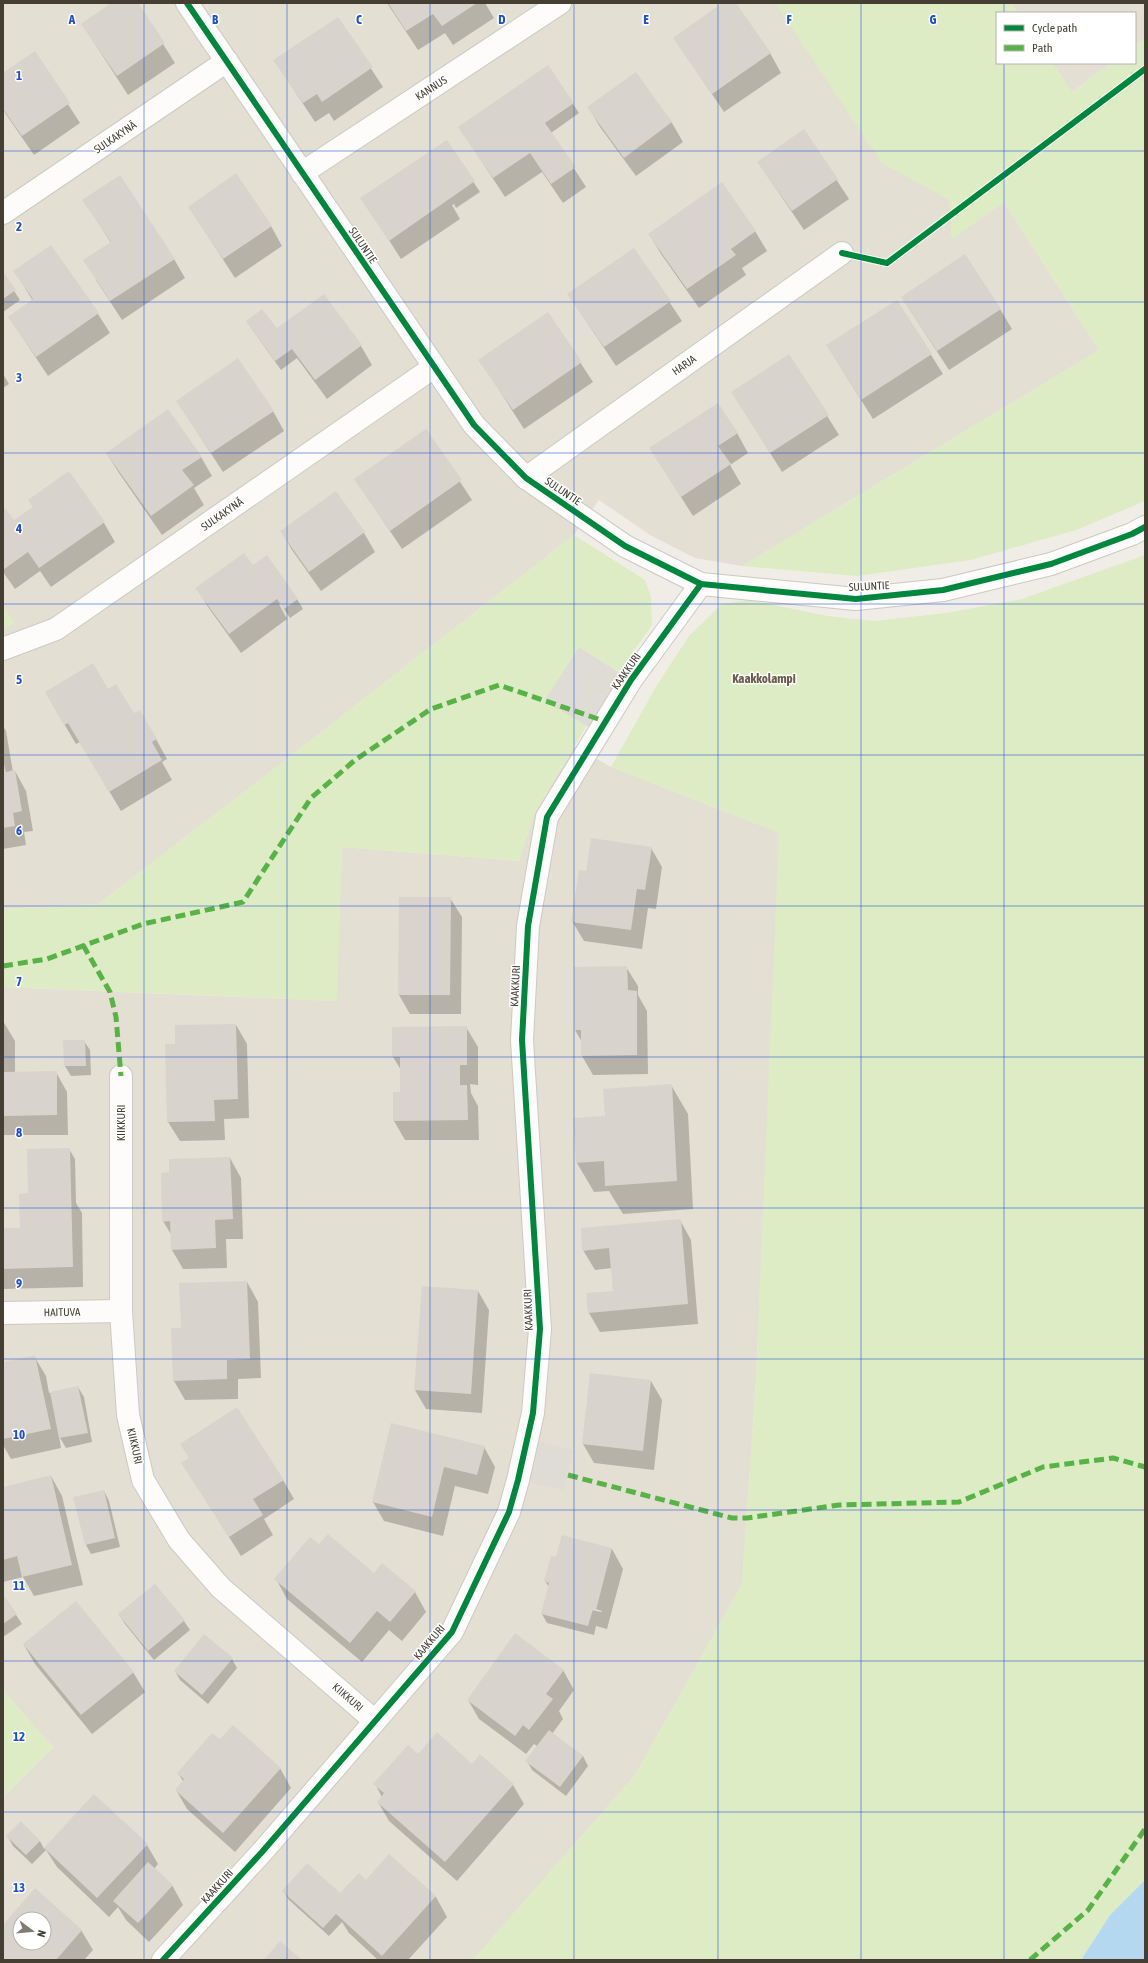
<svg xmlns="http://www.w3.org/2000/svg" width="1148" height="1963" font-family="'Asap Condensed',sans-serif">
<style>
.residential{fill:#e4dfd3;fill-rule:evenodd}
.green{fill:#ddecc4}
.parking{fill:#dfdcd6}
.water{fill:#b4d8f0}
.shadow{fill:#0003;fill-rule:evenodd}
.building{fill:#d8d4cd;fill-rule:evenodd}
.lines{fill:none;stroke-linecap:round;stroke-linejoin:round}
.street-casing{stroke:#ccc9c2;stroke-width:24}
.street{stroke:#fdfcfb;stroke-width:22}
.quiet{stroke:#57b346;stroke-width:5;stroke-dasharray:10 5;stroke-linecap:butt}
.cycleway-casing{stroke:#fff;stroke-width:8}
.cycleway{stroke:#00873e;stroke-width:6}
.grid{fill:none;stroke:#1d4ed8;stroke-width:1;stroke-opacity:0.55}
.labels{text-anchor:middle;stroke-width:3;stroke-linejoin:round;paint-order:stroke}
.street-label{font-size:11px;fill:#453e33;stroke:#fff}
.quarter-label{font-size:13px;font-weight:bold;fill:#695c4a;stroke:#fff}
.grid-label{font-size:13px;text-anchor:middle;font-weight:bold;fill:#1d4ed8;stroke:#fff;stroke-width:3;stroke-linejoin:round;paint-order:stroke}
</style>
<rect width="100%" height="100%" fill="#f0ede6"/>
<!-- residential -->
<g class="residential">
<path d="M 3,3 L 936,3 L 952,238 L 1004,202 L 1099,350 L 742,566 L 695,558 L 650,535 L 599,500 L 574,535 L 257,782 L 98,904 L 3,909 Z"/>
<path d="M 1011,3 L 1145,3 L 1145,38 L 1135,45 L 1135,13 L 1018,13 Z"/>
<path d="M 1052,63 L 1111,63 L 1072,92 Z"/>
<path d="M 574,746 L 611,767 L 780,833 L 756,1381 L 742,1584 L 636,1774 L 473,1960 L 3,1960 L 3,1797 L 53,1747 L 3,1691 L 3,987 L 336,1001 L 342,847 L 519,861 L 534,814 ZM 20,1919 L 44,1919 L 44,1943 L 20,1943 Z"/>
</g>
<!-- green -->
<g class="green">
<path d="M 775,3 L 1011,3 L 1018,13 L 997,13 L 997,63 L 1052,63 L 1072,92 L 1111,63 L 1135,63 L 1135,45 L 1145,38 L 1145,501 L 1076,530 L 971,560 L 857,576 L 742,566 L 1099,350 L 1004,202 L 952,239 L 949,200 L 882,163 Z"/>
<path d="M 574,535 L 645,580 L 651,597 L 652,625 L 619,672 L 579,647 L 544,701 L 587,725 L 534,814 L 519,861 L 342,847 L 337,1001 L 3,987 L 3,909 L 98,904 L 257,782 Z"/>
<path d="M 1145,555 L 1145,1880 L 1110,1915 L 1081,1960 L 473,1960 L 636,1774 L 742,1584 L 756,1381 L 779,833 L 611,767 L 657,685 L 689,636 L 722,604 L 750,600 L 827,616 L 874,621 L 946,613 L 1022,599 Z"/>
<path d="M 3,606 L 15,623 L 3,630 Z"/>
<path d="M 3,1691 L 53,1747 L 3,1797 Z"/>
</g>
<!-- parking -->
<g class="parking">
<path d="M 579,647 L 631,680 L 598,732 L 544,701 Z"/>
<path d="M 528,1439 L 573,1450 L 564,1490 L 518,1480 Z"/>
</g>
<!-- water -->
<path class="water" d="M 1145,1880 L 1145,1960 L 1081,1960 L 1110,1915 Z"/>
<!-- shadow -->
<g class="shadow">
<path d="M 113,3 L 137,3 L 175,63 L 128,95 L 82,24 Z"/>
<path d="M 387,3 L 485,3 L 494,18 L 453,45 L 445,33 L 418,50 Z"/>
<path d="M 724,3 L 735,3 L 770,53 L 781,73 L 724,112 L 674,38 Z"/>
<path d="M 338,18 L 383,87 L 334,121 L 329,113 L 315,122 L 275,61 Z"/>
<path d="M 35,53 L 80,123 L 34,155 L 3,110 L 3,74 Z"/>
<path d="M 548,66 L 579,113 L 551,133 L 586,187 L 563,203 L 542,172 L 505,197 L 459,127 Z"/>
<path d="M 635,74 L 672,123 L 683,142 L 636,176 L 600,127 L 589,108 Z"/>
<path d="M 804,130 L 849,199 L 804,230 L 758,162 Z"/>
<path d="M 446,141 L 480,192 L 456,208 L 454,204 L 452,205 L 460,219 L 401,259 L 362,198 Z"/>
<path d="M 84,200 L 174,259 L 185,278 L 122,320 L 96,280 L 111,243 Z"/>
<path d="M 189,207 L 271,226 L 282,246 L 235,278 Z"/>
<path d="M 755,231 L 767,251 L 742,268 L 746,275 L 699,308 L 661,254 L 649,234 Z"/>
<path d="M 51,246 L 98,314 L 110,333 L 48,376 L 9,317 L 33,301 L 15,272 Z"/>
<path d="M 634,249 L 682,321 L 616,366 L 568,294 Z"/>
<path d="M 3,274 L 20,300 L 3,312 Z"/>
<path d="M 902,298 L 1000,309 L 1012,329 L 949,370 Z"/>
<path d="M 897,301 L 943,374 L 873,419 L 839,365 Z"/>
<path d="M 548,313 L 593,382 L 524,429 L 480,360 Z"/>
<path d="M 247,322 L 280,334 L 361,346 L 372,365 L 327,399 L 297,358 L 281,370 Z"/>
<path d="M 789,355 L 839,435 L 782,472 L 744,411 Z"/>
<path d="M 3,374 L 9,384 L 3,388 Z"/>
<path d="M 177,401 L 273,411 L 284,431 L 223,472 Z"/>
<path d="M 426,430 L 472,500 L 402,549 L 355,479 Z"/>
<path d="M 737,433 L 748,453 L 730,465 L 741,484 L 693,516 L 650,448 Z"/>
<path d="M 107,454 L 201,457 L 212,476 L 194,488 L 204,505 L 162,535 L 119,473 Z"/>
<path d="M 3,509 L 13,522 L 104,523 L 115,542 L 51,587 L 40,571 L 15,589 L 3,572 Z"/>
<path d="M 281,531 L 364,533 L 375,552 L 321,591 L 292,550 Z"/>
<path d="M 252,567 L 297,599 L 303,609 L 290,618 L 280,603 L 279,604 L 287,619 L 241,653 L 208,607 L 197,588 Z"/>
<path d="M 108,690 L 156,739 L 167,759 L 162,762 L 172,780 L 121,811 L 80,742 L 76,744 L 57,712 Z"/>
<path d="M 3,726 L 6,731 L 13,772 L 15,771 L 26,791 L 33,831 L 24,832 L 26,845 L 3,849 Z"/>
<path d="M 651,848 L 662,867 L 656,909 L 648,908 L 642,949 L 584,941 L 572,921 L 587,872 Z"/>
<path d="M 450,898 L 462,917 L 461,1014 L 410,1014 L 399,995 Z"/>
<path d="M 626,967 L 638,986 L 638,995 L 647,1011 L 648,1074 L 593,1075 L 582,1056 L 582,1042 L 575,1030 L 575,968 Z"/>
<path d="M 3,1021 L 15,1041 L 15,1073 L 56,1072 L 67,1092 L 68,1135 L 3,1135 Z"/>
<path d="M 236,1025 L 247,1044 L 249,1118 L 224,1119 L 225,1140 L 180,1141 L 168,1122 L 176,1045 Z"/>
<path d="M 466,1027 L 478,1047 L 478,1085 L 470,1084 L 471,1093 L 478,1106 L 479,1140 L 405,1140 L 394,1121 L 401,1093 L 401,1070 L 393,1057 L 393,1028 Z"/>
<path d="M 64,1041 L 84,1041 L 90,1050 L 91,1075 L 71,1076 L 65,1066 Z"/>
<path d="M 671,1085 L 688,1114 L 693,1209 L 623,1214 L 609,1191 L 594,1192 L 577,1163 L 574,1119 L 606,1117 Z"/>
<path d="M 69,1149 L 75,1159 L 76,1203 L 82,1213 L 83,1287 L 3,1289 L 3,1229 L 21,1229 L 29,1194 Z"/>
<path d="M 230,1158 L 241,1178 L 243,1239 L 226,1239 L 227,1268 L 183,1269 L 172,1250 L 172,1236 L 163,1221 L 170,1173 Z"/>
<path d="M 680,1220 L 691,1240 L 698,1324 L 600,1332 L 589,1313 L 614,1291 L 612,1268 L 595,1270 L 583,1250 Z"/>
<path d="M 247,1282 L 258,1302 L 261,1378 L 238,1379 L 238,1399 L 185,1400 L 174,1381 Z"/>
<path d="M 478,1291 L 489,1310 L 482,1413 L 426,1409 L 415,1390 Z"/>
<path d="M 34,1356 L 46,1376 L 49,1393 L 78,1387 L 84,1397 L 92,1442 L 66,1448 L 59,1436 L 61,1448 L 11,1459 L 3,1445 L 3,1363 Z"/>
<path d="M 651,1381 L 662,1400 L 654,1470 L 594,1463 L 583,1444 Z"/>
<path d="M 484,1447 L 495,1467 L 488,1494 L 455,1486 L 443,1536 L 384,1521 L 373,1502 Z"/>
<path d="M 183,1464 L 283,1480 L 294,1499 L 264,1519 L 273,1535 L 241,1556 Z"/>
<path d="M 51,1476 L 62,1496 L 83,1585 L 34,1596 L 23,1577 L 3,1582 L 3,1488 Z"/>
<path d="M 104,1491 L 109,1501 L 120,1547 L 91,1554 L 86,1545 Z"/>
<path d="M 562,1536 L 612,1549 L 623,1569 L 607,1629 L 596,1626 L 594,1635 L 547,1623 L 542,1614 L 549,1587 L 545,1581 L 556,1559 ZM 592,1608 L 602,1611 L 601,1612 L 592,1610 Z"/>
<path d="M 319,1546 L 374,1574 L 415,1592 L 426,1612 L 402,1641 L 389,1630 L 362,1662 L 287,1599 L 276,1579 Z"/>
<path d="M 155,1585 L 184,1621 L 190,1630 L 154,1660 L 125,1624 L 119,1614 Z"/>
<path d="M 3,1595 L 22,1624 L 3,1637 Z"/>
<path d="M 24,1645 L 133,1672 L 145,1692 L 92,1734 L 35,1664 Z"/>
<path d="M 232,1659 L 237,1668 L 208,1704 L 180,1680 L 175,1671 Z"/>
<path d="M 563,1670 L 574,1690 L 559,1711 L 563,1719 L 552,1734 L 583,1756 L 588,1766 L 566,1796 L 532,1770 L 527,1761 L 537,1746 L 534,1744 L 526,1754 L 479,1719 L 468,1700 Z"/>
<path d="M 220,1741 L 280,1768 L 291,1788 L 235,1852 L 187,1809 L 176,1790 L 183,1781 L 178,1773 Z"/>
<path d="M 419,1755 L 472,1765 L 513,1785 L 524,1804 L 457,1881 L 389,1821 L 378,1802 L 382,1797 L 375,1784 Z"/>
<path d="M 94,1795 L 147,1845 L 158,1864 L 154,1869 L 172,1885 L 183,1905 L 149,1942 L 126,1920 L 118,1907 L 109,1917 L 57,1867 L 46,1850 L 32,1864 L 13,1846 L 8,1837 L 40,1841 L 44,1849 Z"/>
<path d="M 389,1855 L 436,1897 L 447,1917 L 408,1960 L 378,1960 L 349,1933 L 342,1922 L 329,1936 L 289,1900 L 283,1891 L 344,1898 L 366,1881 Z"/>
<path d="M 35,1890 L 81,1930 L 93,1950 L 84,1960 L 3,1960 L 3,1926 ZM 20,1919 L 44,1919 L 44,1943 L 20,1943 Z"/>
</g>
<!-- building -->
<g class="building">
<path d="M 111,3 L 138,3 L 165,43 L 117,76 L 81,24 Z"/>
<path d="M 388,3 L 477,3 L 442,26 L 433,14 L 406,31 Z"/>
<path d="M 722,3 L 736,3 L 771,53 L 712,94 L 673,38 Z"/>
<path d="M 338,17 L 373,67 L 322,102 L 317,94 L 303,103 L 273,60 Z"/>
<path d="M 35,51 L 70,103 L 22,136 L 3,109 L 3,73 Z"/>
<path d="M 548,65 L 574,103 L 545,123 L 576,167 L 551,184 L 530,153 L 493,178 L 458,127 Z"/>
<path d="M 636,72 L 672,122 L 624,158 L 587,107 Z"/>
<path d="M 804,129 L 838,179 L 792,211 L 757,162 Z"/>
<path d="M 447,140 L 475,181 L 389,241 L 360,198 Z"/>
<path d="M 236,173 L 272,226 L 223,259 L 188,207 Z"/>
<path d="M 120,175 L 175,259 L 110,301 L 83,260 L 111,242 L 82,200 Z"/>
<path d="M 722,182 L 756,231 L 731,249 L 736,255 L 687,289 L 648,234 Z"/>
<path d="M 51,245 L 99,313 L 36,357 L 8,317 L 33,299 L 13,271 Z"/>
<path d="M 634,248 L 671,301 L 604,347 L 567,294 Z"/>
<path d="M 965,254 L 1001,309 L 937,351 L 901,297 Z"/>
<path d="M 3,272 L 16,290 L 3,299 Z"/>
<path d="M 324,294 L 362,345 L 315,380 L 292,349 L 275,361 L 246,321 L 262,309 L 277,328 Z"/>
<path d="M 897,300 L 932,354 L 861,400 L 826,345 Z"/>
<path d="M 548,312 L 582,362 L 513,410 L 478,360 Z"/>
<path d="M 789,354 L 829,415 L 770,453 L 731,392 Z"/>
<path d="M 238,358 L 274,411 L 211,453 L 176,401 Z"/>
<path d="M 718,403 L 738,433 L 718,446 L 731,464 L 681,497 L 649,448 Z"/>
<path d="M 168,409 L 202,457 L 182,470 L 194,485 L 151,516 L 106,453 Z"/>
<path d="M 426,429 L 462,480 L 390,531 L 354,479 Z"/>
<path d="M 69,471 L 105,522 L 39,568 L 28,552 L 3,570 L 3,508 L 4,507 L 14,520 L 33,507 L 28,500 Z"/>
<path d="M 336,491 L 365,532 L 309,572 L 280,531 Z"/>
<path d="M 244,553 L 253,565 L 267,555 L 298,599 L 284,609 L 277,599 L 229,634 L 195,588 Z"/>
<path d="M 93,663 L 108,689 L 116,684 L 134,713 L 140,710 L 157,739 L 152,742 L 162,760 L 109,792 L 68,723 L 64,725 L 45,692 Z"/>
<path d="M 3,760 L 6,772 L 15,770 L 22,811 L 13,813 L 15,826 L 3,828 Z"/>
<path d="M 591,838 L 652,847 L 645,890 L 637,889 L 631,930 L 571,922 L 579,870 L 586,871 Z"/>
<path d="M 399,897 L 451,897 L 450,995 L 398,995 Z"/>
<path d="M 627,966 L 628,990 L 637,991 L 637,1055 L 581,1056 L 581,1030 L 574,1030 L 574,967 Z"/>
<path d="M 236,1024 L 238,1099 L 214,1100 L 215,1121 L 167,1122 L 165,1044 L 175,1044 L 175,1025 Z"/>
<path d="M 467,1026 L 467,1065 L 460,1065 L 460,1085 L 467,1085 L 468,1120 L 393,1121 L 393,1092 L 400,1092 L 400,1057 L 392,1057 L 392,1027 Z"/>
<path d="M 63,1040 L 85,1040 L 86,1066 L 64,1066 Z"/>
<path d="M 57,1071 L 57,1115 L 3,1116 L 3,1072 Z"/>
<path d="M 672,1084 L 677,1181 L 605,1186 L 604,1161 L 576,1163 L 573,1118 L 605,1116 L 603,1089 Z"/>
<path d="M 70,1148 L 73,1267 L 3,1269 L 3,1228 L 20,1228 L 19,1194 L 28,1193 L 27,1149 Z"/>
<path d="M 230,1157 L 233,1219 L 215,1220 L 216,1248 L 171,1250 L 170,1221 L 162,1222 L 161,1173 L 169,1172 L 169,1159 Z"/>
<path d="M 681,1219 L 688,1304 L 588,1313 L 586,1293 L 613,1291 L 609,1248 L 582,1251 L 581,1228 Z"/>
<path d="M 247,1281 L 250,1359 L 227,1360 L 227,1379 L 173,1381 L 171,1328 L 181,1328 L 179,1283 Z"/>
<path d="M 422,1286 L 478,1290 L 471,1394 L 414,1390 Z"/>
<path d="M 35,1355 L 51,1429 L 3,1439 L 3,1362 Z"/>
<path d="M 590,1373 L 651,1380 L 643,1451 L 582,1444 Z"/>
<path d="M 78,1386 L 88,1433 L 59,1438 L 50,1392 Z"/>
<path d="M 237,1407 L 284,1480 L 253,1499 L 263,1515 L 229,1537 L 181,1463 L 189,1458 L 180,1444 Z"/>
<path d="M 391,1423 L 485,1446 L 477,1475 L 444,1467 L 432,1517 L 372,1502 Z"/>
<path d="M 51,1475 L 72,1565 L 22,1577 L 17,1556 L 3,1560 L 3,1487 Z"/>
<path d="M 104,1490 L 115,1538 L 85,1545 L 73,1497 Z"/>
<path d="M 328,1534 L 374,1573 L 382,1563 L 416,1591 L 390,1622 L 377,1611 L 350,1643 L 274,1579 L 310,1537 L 319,1544 Z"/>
<path d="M 562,1535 L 612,1548 L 596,1610 L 593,1609 L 588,1626 L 541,1614 L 549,1583 L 544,1581 L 551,1556 L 556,1557 Z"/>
<path d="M 155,1584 L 185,1620 L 148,1651 L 118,1614 Z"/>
<path d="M 3,1594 L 17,1614 L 3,1624 Z"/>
<path d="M 76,1601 L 134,1672 L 81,1715 L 23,1644 Z"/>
<path d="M 515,1633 L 564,1670 L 546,1694 L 553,1699 L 529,1730 L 523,1725 L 515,1736 L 467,1700 Z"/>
<path d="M 204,1634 L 233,1658 L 202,1695 L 174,1671 Z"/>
<path d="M 233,1725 L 281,1768 L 223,1833 L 175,1790 L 184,1779 L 177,1773 L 212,1733 L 220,1739 Z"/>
<path d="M 549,1730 L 583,1756 L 560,1787 L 525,1761 Z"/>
<path d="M 437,1732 L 472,1764 L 480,1754 L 514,1784 L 445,1862 L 377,1802 L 384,1793 L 373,1784 L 408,1745 L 418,1754 Z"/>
<path d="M 94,1794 L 148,1844 L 97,1898 L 44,1848 Z"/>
<path d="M 21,1821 L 40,1841 L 26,1855 L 6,1836 Z"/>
<path d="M 389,1854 L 436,1896 L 382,1956 L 336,1914 L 323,1928 L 282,1891 L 307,1863 L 340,1893 L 359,1873 L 366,1880 Z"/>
<path d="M 148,1862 L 173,1885 L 138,1923 L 113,1901 Z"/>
<path d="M 35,1888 L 82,1930 L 56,1960 L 3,1960 L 3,1925 ZM 20,1919 L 44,1919 L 44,1943 L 20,1943 Z"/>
<path d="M 280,1941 L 302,1960 L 264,1960 Z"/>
</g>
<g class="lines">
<!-- street casing -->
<g class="street-casing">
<g id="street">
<path d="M 187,3 L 474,425 L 526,478 L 625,546 L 701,584 L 856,599 L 943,590 L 1051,564 L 1132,534 L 1145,527"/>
<path d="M 302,173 L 560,3"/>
<path d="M 3,213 L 227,61"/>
<path d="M 526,478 L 842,253"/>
<path d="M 3,649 L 56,629 L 434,367"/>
<path d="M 121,1076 L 121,1311 L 128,1415 L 143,1480 L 179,1540 L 221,1588 L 375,1721"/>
<path d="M 3,1313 L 121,1311"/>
<path d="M 163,1960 L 262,1852 L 452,1632 L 509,1512 L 518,1480 L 533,1413 L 540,1329 L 522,1040 L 528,926 L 547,817 L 631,680 L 701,584"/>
</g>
</g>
<!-- street -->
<use href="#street" class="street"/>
<!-- quiet -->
<g class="quiet">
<path d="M 83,945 L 110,992 L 116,1017 L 121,1076"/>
<path d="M 3,966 L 47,959 L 143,924 L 243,902 L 311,798 L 355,760 L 431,709 L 499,685 L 604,721"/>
<path d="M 568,1475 L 732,1518 L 747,1518 L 839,1505 L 959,1502 L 1043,1467 L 1113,1458 L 1145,1467"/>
<path d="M 1030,1960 L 1088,1910 L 1145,1829"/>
</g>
<!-- cycleway casing -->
<g class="cycleway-casing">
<g id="cycleway">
<path d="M 187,3 L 474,425 L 526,478 L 625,546 L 701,584 L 856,599 L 943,590 L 1051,564 L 1132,534 L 1145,527"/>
<path d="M 842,253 L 887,263 L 1145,69"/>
<path d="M 163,1960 L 262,1852 L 452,1632 L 509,1512 L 518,1480 L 533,1413 L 540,1329 L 522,1040 L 528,926 L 547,817 L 631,680 L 701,584"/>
</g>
</g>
<!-- cycleway -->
<use href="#cycleway" class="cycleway"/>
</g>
<!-- grid -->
<path class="grid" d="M 144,3 L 144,1960M 287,3 L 287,1960M 430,3 L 430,1960M 574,3 L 574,1960M 718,3 L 718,1960M 861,3 L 861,1960M 1004,3 L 1004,13M 1004,63 L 1004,1960M 3,151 L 1145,151M 3,302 L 1145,302M 3,453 L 1145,453M 3,604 L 1145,604M 3,755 L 1145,755M 3,906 L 1145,906M 3,1057 L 1145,1057M 3,1208 L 1145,1208M 3,1359 L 1145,1359M 3,1510 L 1145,1510M 3,1661 L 1145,1661M 3,1812 L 1145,1812"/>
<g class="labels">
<!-- street labels -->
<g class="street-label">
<text transform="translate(431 88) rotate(-33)" y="4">KANNUS</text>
<text transform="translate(115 137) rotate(-34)" y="4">SULKAKYNÄ</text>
<text transform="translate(363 245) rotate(56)" y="4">SULUNTIE</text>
<text transform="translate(684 365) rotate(-35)" y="4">HARJA</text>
<text transform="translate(563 491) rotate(34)" y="4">SULUNTIE</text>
<text transform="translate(222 514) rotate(-35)" y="4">SULKAKYNÄ</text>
<text transform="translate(869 586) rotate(-3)" y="4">SULUNTIE</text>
<text transform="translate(626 671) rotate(-55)" y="4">KAAKKURI</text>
<text transform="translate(515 986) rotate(-87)" y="4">KAAKKURI</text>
<text transform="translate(121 1123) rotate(-90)" y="4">KIIKKURI</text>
<text transform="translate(528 1310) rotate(-92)" y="4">KAAKKURI</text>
<text transform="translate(62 1312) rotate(-1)" y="4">HAITUVA</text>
<text transform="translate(135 1446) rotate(77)" y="4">KIIKKURI</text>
<text transform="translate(429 1642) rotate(-50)" y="4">KAAKKURI</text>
<text transform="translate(348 1697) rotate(41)" y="4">KIIKKURI</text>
<text transform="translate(217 1886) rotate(-48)" y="4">KAAKKURI</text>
</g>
<!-- quarter labels -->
<g class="quarter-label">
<text x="764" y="683">Kaakkolampi</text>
</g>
</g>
<g class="grid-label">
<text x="72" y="24">A</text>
<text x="215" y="24">B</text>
<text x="359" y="24">C</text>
<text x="502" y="24">D</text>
<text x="646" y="24">E</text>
<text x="789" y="24">F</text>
<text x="933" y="24">G</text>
<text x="19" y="80">1</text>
<text x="19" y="231">2</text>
<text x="19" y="382">3</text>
<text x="19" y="533">4</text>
<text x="19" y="684">5</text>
<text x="19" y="835">6</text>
<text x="19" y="986">7</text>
<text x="19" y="1137">8</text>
<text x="19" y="1288">9</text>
<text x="19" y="1439">10</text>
<text x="19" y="1590">11</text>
<text x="19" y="1741">12</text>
<text x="19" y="1892">13</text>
</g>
<!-- border -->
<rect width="1148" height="1963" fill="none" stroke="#453e33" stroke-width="8"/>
<!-- legend -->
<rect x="996" y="12" width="140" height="52" fill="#ffffff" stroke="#b5b2ad"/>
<rect x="1004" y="25" width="20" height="6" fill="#00873e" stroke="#b5b2ad"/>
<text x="1032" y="32" font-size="12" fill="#453e33">Cycle path</text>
<rect x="1004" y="45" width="20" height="6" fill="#57b346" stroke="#b5b2ad"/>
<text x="1032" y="52" font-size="12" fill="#453e33">Path</text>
<!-- north arrow -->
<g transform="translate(32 1931) rotate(106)"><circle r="19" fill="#ffffff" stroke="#b5b2ad"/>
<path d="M0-3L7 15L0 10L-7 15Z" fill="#817b72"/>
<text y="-6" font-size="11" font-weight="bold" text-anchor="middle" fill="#453e33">N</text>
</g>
</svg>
